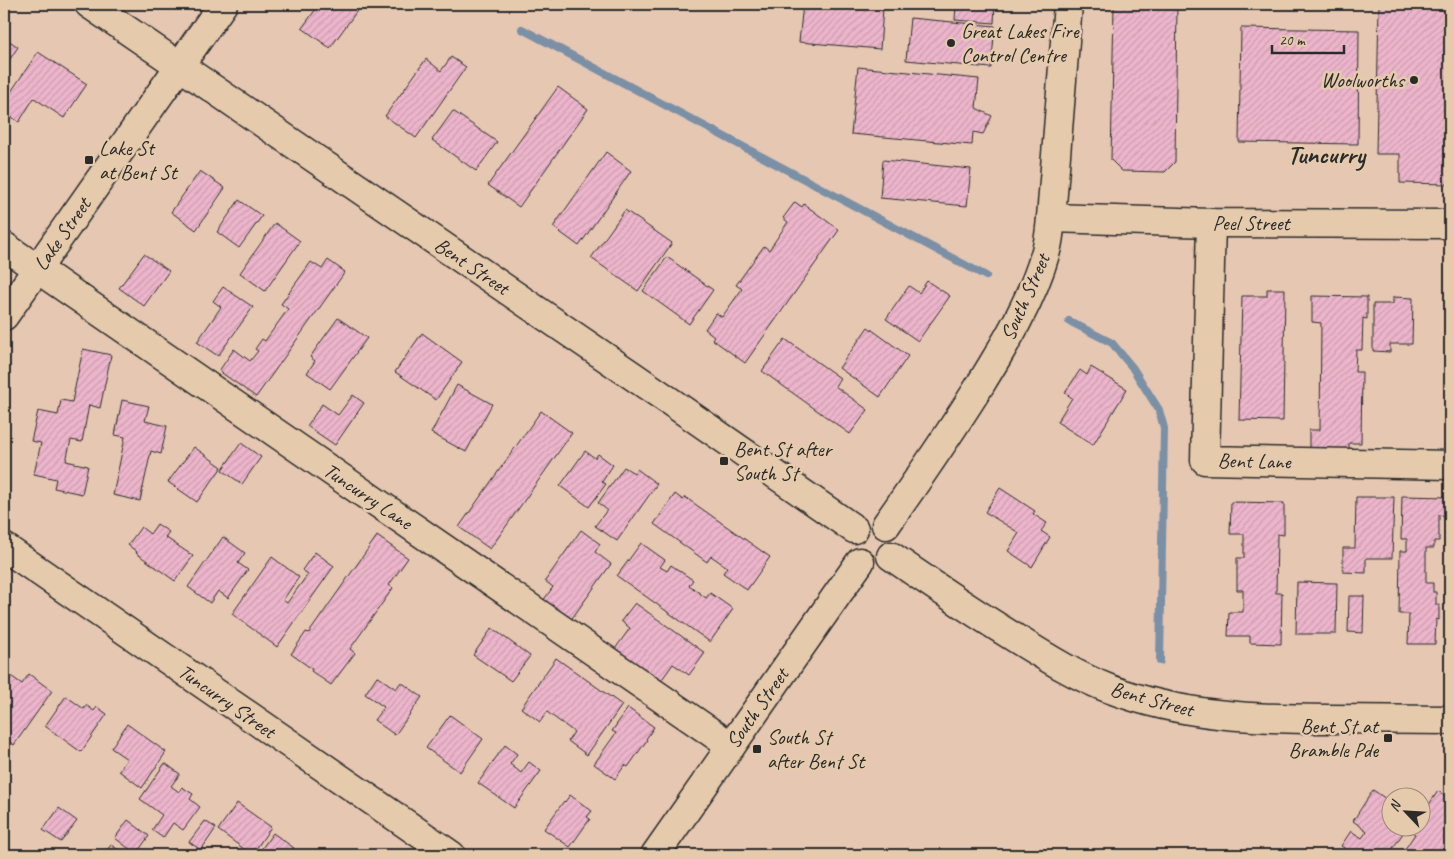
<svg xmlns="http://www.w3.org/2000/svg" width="1454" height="859" font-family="Caveat,sans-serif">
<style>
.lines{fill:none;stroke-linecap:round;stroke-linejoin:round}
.stream{stroke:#7a90a6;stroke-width:8}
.building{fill:url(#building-hatch);stroke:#2b2b2b}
.minor-casing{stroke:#2b2b2b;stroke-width:31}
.minor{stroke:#e5cbac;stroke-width:28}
.poi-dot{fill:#2b2b2b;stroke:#e5cbac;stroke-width:2}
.labels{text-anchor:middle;stroke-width:5;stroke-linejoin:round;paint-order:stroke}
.poi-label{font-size:21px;fill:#2b2b2b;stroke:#e5cbac;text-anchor:start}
.street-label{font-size:21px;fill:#2b2b2b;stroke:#e5cbac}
.district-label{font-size:26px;font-weight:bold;fill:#2b2b2b;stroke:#e5cbac}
</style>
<defs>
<pattern id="building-hatch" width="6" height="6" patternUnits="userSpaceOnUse" patternTransform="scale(1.25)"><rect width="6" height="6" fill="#ecb5cb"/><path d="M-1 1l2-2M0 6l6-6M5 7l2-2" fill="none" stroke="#cb9cae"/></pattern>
</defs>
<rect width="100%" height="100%" fill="#e6c7b2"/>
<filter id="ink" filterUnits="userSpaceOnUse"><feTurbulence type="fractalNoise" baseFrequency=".02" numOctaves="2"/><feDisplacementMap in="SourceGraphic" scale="10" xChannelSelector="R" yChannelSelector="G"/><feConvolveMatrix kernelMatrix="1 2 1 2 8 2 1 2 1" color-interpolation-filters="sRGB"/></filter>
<g filter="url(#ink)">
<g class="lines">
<!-- stream -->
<g class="stream">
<path d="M 522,29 L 986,276"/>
<path d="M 1069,321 L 1112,343 L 1132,367 L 1159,410 L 1164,428 L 1160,661"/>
</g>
</g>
<!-- building -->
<g class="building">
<path d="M 309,4 L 362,4 L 330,48 L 302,28 L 316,9 Z"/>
<path d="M 803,4 L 837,4 L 883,8 L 880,49 L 799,42 Z"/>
<path d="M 956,4 L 995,4 L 994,23 L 955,20 Z"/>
<path d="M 1114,4 L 1177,4 L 1175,162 L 1165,172 L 1122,171 L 1111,160 Z"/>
<path d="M 1403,4 L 1450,4 L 1450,184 L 1400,183 L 1400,154 L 1376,154 L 1379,5 L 1403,5 Z"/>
<path d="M 910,18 L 995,26 L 991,68 L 906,60 Z"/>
<path d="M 1241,28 L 1359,30 L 1358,144 L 1239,142 Z"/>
<path d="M 4,37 L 18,47 L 4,68 Z"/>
<path d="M 38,52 L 87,84 L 64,118 L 34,98 L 19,122 L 4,112 L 4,102 Z"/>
<path d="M 451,57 L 466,67 L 416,138 L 385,116 L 426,59 L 441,71 Z"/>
<path d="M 858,67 L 979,79 L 976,108 L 992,116 L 983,134 L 973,132 L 972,145 L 851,134 Z"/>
<path d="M 558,87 L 588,109 L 519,207 L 488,185 Z"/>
<path d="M 453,111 L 497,142 L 476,171 L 432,140 Z"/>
<path d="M 606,152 L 631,171 L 579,246 L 553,227 Z"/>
<path d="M 883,160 L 971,169 L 967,206 L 880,198 Z"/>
<path d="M 200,171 L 225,188 L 196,230 L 171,212 Z"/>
<path d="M 239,200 L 262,216 L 239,248 L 217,232 Z"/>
<path d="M 795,202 L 802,207 L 804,204 L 839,230 L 745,363 L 712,339 L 714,336 L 705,329 L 716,313 L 722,317 L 742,289 L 736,285 L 764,246 L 769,250 L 788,222 L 783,218 Z"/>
<path d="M 625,210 L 672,243 L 638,291 L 591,258 Z"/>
<path d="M 275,223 L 300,241 L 265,291 L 240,273 Z"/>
<path d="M 144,254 L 169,271 L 144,306 L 119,288 Z"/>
<path d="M 667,257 L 713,290 L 689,324 L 643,291 Z"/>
<path d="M 328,260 L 345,272 L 256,397 L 219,371 L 234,349 L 250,361 L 258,351 L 255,349 L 262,339 L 265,341 L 288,309 L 281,304 L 311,262 L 322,269 Z"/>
<path d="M 927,281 L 950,296 L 918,341 L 886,319 L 909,286 L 919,293 Z"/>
<path d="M 223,287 L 253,307 L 218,356 L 197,342 L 221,307 L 213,301 Z"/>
<path d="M 1267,289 L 1285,289 L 1283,421 L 1239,420 L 1242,296 L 1267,296 Z"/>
<path d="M 1312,296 L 1367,297 L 1367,319 L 1363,318 L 1362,350 L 1356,350 L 1355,372 L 1362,372 L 1361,443 L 1349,443 L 1349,450 L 1309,449 L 1309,430 L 1320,430 L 1321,323 L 1312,322 Z"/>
<path d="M 1393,297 L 1413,298 L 1412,344 L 1390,344 L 1390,352 L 1373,351 L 1373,304 L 1393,304 Z"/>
<path d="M 338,318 L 367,338 L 330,389 L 307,373 L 315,361 L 310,357 Z"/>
<path d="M 868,327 L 908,356 L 880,397 L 839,368 Z"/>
<path d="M 422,333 L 462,362 L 436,400 L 395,372 Z"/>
<path d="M 785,339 L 840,378 L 835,386 L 868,410 L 850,434 L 762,371 Z"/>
<path d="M 83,349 L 111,355 L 100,408 L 89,405 L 82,442 L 71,440 L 66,461 L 88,466 L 82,494 L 54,488 L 56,479 L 34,474 L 41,443 L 31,441 L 38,411 L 58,415 L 61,400 L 72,402 Z"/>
<path d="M 1091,367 L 1127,389 L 1093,445 L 1057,422 L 1072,398 L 1065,393 L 1080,370 L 1087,375 Z"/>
<path d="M 457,385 L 492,404 L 466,452 L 431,433 Z"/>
<path d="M 353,395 L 364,403 L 335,445 L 307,426 L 322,404 L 338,415 Z"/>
<path d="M 122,400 L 149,406 L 145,421 L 167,426 L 161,454 L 151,451 L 140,501 L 113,495 L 125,437 L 115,435 Z"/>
<path d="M 541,411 L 572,433 L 490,549 L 459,527 Z"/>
<path d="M 241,443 L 261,457 L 242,484 L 222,470 Z"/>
<path d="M 194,447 L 222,467 L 197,502 L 168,482 Z"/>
<path d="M 585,451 L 595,458 L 598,454 L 613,465 L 602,482 L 606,484 L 589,507 L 560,486 Z"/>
<path d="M 624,467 L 634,473 L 637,469 L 657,484 L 617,541 L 595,526 L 607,510 L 598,503 Z"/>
<path d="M 1000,488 L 1035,511 L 1033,514 L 1047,523 L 1041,531 L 1050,537 L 1032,567 L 1008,551 L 1019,533 L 985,512 Z"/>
<path d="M 675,494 L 683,500 L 685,497 L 770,557 L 747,590 L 723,573 L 727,567 L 711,556 L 707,562 L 654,524 Z"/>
<path d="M 1402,496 L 1449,497 L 1448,516 L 1439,515 L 1439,541 L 1434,541 L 1434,548 L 1426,548 L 1426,583 L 1433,583 L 1433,592 L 1436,592 L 1436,605 L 1439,605 L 1439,620 L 1436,619 L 1435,644 L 1408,644 L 1409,614 L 1399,614 L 1400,551 L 1407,551 L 1407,539 L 1401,539 Z"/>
<path d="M 1356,497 L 1394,497 L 1392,558 L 1366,558 L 1366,573 L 1343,572 L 1343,548 L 1355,548 Z"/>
<path d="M 1231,502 L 1284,503 L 1284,535 L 1277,534 L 1276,593 L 1282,593 L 1281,644 L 1250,643 L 1250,636 L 1228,636 L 1229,612 L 1243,612 L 1243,590 L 1237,590 L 1237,558 L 1244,558 L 1244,534 L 1230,534 Z"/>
<path d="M 157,524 L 169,532 L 165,537 L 193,556 L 175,581 L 136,553 L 137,552 L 128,545 L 141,527 L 150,534 Z"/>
<path d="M 581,530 L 600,544 L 595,552 L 611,564 L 570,621 L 543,601 L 553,587 L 545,581 Z"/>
<path d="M 377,536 L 408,558 L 389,585 L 393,588 L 350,649 L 355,653 L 331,685 L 311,671 L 312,669 L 291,654 L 306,632 L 309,633 Z"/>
<path d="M 223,537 L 245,553 L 238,563 L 248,570 L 228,598 L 218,591 L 210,603 L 188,587 Z"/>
<path d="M 641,543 L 665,560 L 660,567 L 667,571 L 671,565 L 693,580 L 689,585 L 706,598 L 710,593 L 733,609 L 710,642 L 617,576 Z"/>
<path d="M 315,552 L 334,566 L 277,647 L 232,614 L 272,557 L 299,577 L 283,600 L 287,603 L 308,574 L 302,570 Z"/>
<path d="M 1297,582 L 1337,583 L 1336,634 L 1296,634 Z"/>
<path d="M 1349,596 L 1364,596 L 1363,633 L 1348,632 Z"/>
<path d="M 635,603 L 705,653 L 689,675 L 673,664 L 660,682 L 615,649 L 630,628 L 621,621 Z"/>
<path d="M 492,628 L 530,656 L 511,681 L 473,655 Z"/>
<path d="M 556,658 L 622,705 L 587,755 L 568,741 L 574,732 L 547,712 L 540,722 L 521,708 Z"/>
<path d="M 4,671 L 22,684 L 29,674 L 52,691 L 14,745 L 4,738 Z"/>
<path d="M 377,676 L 396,689 L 401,682 L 422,697 L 395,735 L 374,720 L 384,707 L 365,694 Z"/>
<path d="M 66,696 L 84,709 L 86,705 L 94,711 L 97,707 L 107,714 L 81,752 L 45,726 Z"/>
<path d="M 628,708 L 654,727 L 646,739 L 647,740 L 628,767 L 625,765 L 615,779 L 594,764 L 616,733 L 612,731 Z"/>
<path d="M 450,715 L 483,739 L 460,772 L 426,748 Z"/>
<path d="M 127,724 L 166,752 L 142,788 L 119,771 L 127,759 L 111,748 Z"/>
<path d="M 505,745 L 517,754 L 510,764 L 521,773 L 529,762 L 541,771 L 514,808 L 478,783 Z"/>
<path d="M 165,763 L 180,774 L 171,786 L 179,792 L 182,787 L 193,794 L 190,799 L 200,807 L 183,830 L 173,823 L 163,838 L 152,830 L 162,815 L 140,799 Z"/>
<path d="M 1373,790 L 1392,803 L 1392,826 L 1408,826 L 1388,855 L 1355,855 L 1341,846 L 1351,831 L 1362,838 L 1367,831 L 1353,821 Z"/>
<path d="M 1438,791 L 1448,798 L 1450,794 L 1450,840 L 1440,855 L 1401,855 L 1415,834 L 1410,831 L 1414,826 L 1422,826 L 1422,815 Z"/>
<path d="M 570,795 L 592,811 L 587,817 L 590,819 L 570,847 L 544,829 L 564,801 L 565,802 Z"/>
<path d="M 237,803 L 271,827 L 252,855 L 218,830 Z"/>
<path d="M 59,808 L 77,821 L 61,842 L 43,830 Z"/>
<path d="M 128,820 L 149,836 L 136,854 L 115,838 Z"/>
<path d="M 205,821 L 216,828 L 201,850 L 189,842 Z"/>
<path d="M 273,833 L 294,848 L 290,854 L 292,855 L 257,855 Z"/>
<path d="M 111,845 L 126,855 L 103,855 Z"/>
</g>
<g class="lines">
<!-- minor casing -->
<g class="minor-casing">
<g id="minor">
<path d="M 89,4 L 671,402 L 854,529"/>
<path d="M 1051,218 L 1211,223 L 1450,224"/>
<path d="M 1211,223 L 1205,460 L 1450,465"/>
<path d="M 4,246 L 731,746"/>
<path d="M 4,316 L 223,4"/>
<path d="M 886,525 C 917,481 948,436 977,390 C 1004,346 1032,301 1046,251 C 1049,241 1050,229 1051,218 L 1068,4"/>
<path d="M 4,547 L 451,855"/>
<path d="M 891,556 C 933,585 976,614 1020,641 C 1049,659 1078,677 1110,689 C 1181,716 1254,719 1329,719 C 1370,719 1410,720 1450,720"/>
<path d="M 655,855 L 860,562"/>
</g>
</g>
<!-- minor -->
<use href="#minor" class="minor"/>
</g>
</g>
<!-- markers -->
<g class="poi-dot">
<circle cx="951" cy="43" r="5"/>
<circle cx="1414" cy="80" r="5"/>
<rect x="84" y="155" width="10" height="10" rx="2.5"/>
<rect x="719" y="456" width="10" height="10" rx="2.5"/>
<rect x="1383" y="733" width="10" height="10" rx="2.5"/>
<rect x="752" y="744" width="10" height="10" rx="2.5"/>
</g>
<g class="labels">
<!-- poi labels -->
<g class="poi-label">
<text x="961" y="38">Great Lakes Fire<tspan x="961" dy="24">Control Centre</tspan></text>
<text x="1404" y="87" text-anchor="end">Woolworths</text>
<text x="99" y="155">Lake St<tspan x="99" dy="24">at Bent St</tspan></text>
<text x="734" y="456">Bent St after<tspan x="734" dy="24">South St</tspan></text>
<text x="1378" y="733" text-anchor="end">Bent St at<tspan x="1378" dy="24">Bramble Pde</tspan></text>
<text x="767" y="744">South St<tspan x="767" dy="24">after Bent St</tspan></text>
</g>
<!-- street labels -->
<g class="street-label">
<text x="1251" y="230">Peel Street</text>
<text transform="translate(62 234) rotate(-55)" y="7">Lake Street</text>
<text transform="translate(472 266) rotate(34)" y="7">Bent Street</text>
<text transform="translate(1025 297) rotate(-66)" y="7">South Street</text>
<text transform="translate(1254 461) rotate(1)" y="7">Bent Lane</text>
<text transform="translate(368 496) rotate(34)" y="7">Tuncurry Lane</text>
<text transform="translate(1152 699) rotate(15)" y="7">Bent Street</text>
<text transform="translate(227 701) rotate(35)" y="7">Tuncurry Street</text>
<text transform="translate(757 708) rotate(-55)" y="7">South Street</text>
</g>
<!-- district labels -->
<g class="district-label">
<text x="1326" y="163">Tuncurry</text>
</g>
</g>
<!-- margin -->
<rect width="1454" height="859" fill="none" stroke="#e5cbac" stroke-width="20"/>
<rect x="10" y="10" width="1434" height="839" fill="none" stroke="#2b2b2b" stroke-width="2" filter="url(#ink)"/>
<!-- north arrow -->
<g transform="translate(1406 812) rotate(295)"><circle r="24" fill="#e5cbac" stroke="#9b8b78"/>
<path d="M0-4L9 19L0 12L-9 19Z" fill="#2b2b2b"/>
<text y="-8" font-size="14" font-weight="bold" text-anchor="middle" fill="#2b2b2b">N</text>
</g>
<!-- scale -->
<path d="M1272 45v8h72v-8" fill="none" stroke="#2b2b2b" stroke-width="2.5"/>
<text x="1279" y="45" font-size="15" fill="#2b2b2b" stroke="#e5cbac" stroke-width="4" paint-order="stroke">20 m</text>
</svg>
